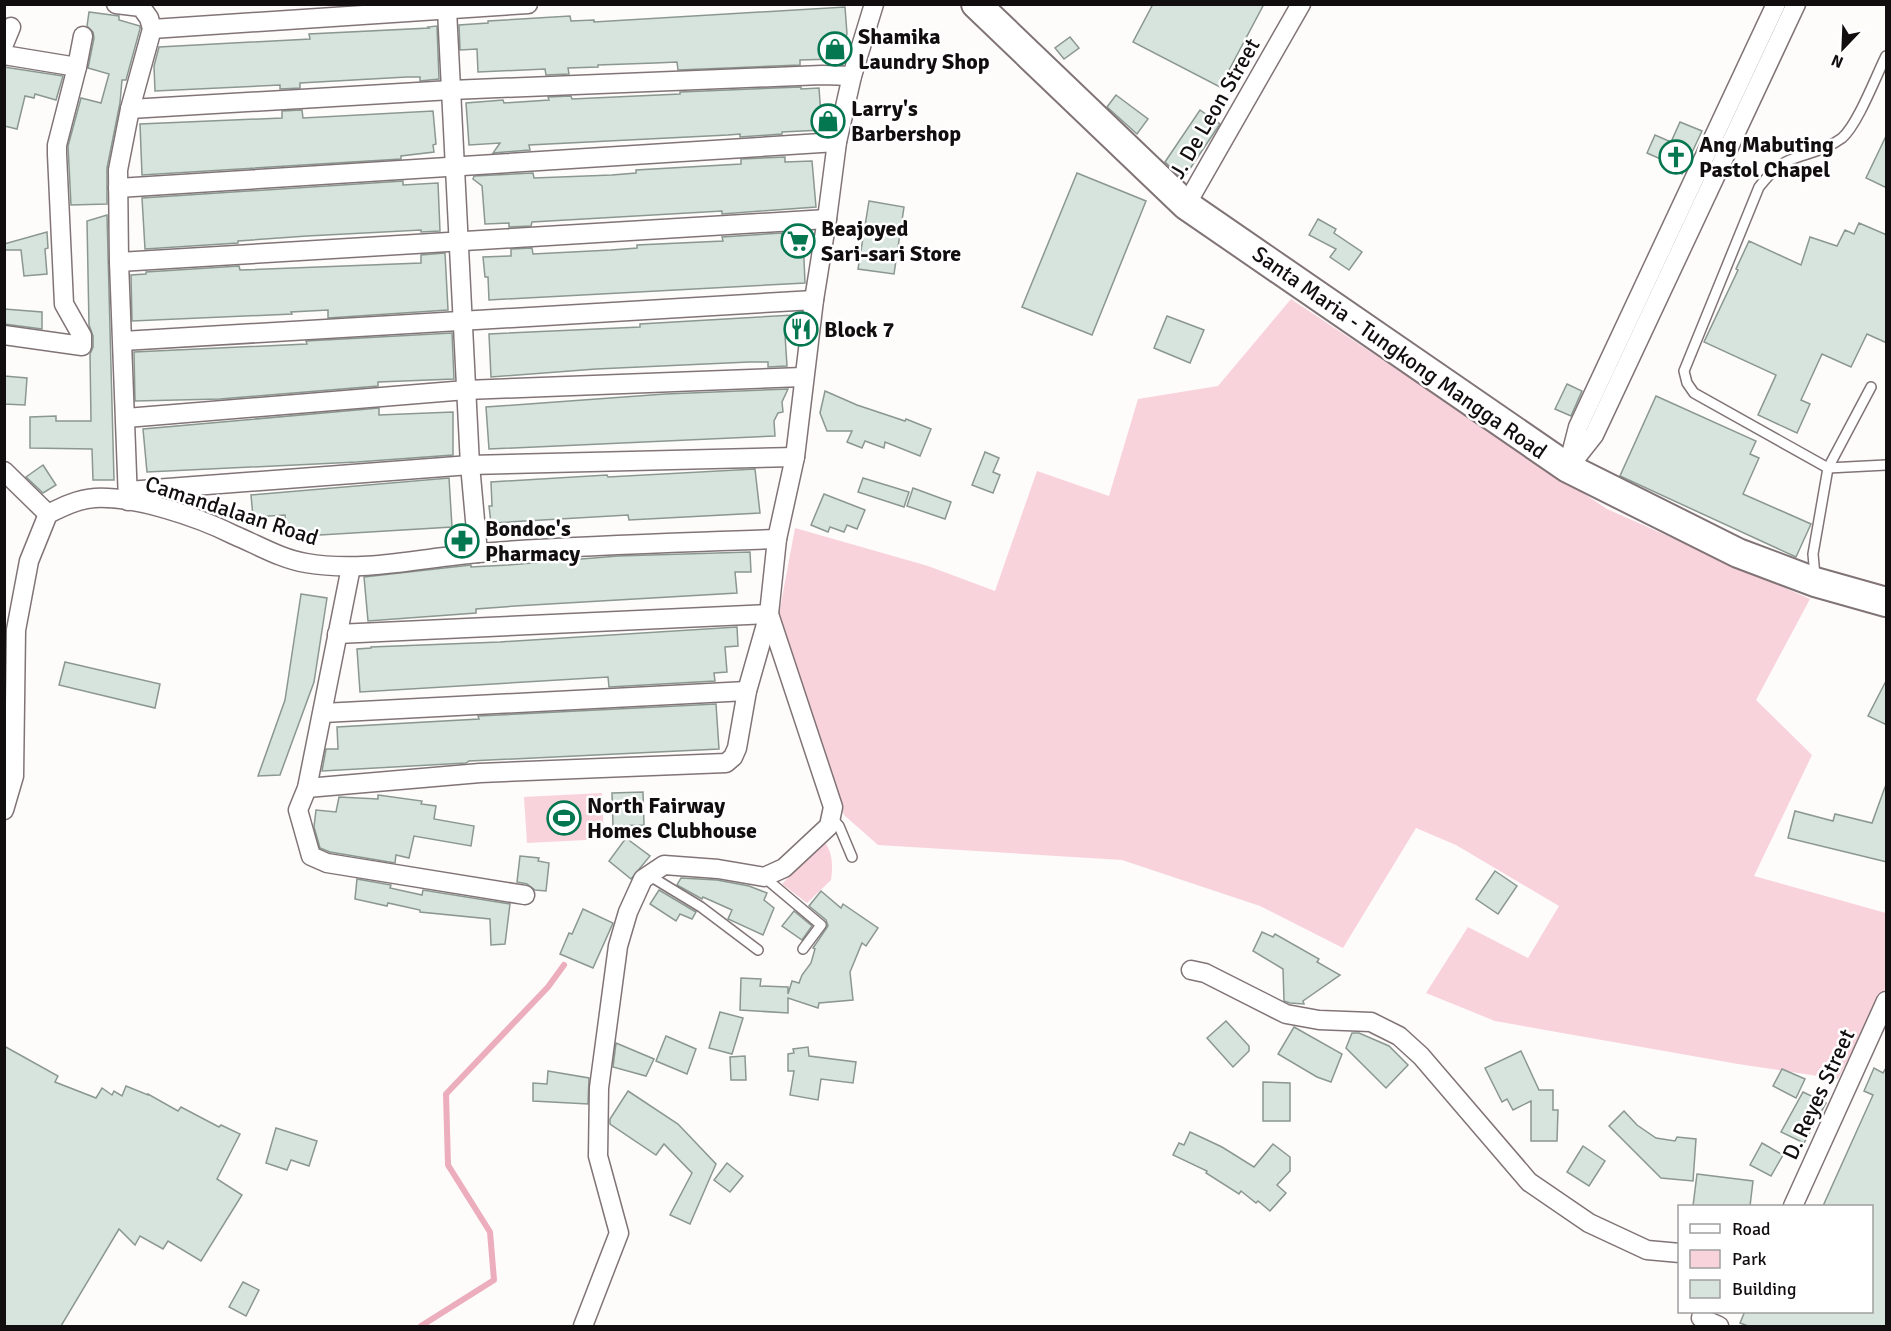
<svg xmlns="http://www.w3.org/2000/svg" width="1891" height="1331" font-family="Signika,sans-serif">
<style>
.green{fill:#f9d3db}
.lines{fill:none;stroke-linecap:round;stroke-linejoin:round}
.stream{stroke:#ecadbc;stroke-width:6}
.building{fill:#d7e4dd;stroke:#8b9791;stroke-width:1.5}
.service-casing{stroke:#817477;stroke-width:12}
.minor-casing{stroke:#817477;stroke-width:21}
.primary-casing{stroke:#817477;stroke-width:32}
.service{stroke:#fff;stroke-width:9}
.minor{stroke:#fff;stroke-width:18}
.primary{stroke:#fff;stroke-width:28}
.labels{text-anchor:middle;stroke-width:5;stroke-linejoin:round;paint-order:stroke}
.poi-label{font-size:22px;font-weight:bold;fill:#120e0f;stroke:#fff;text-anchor:start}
.street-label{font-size:22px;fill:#120e0f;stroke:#fff}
</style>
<rect width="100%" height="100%" fill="#fefbfb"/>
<!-- green -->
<g class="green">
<path d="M 1291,299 L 1607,509 L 1810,599 L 1756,700 L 1812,755 L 1754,876 L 1886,913 L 1886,987 L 1838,1079 L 1738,1064 L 1495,1021 L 1426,993 L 1468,927 L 1528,958 L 1559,906 L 1456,845 L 1416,828 L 1343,948 L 1260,906 L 1122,860 L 878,845 L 844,815 L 779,614 L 795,528 L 928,566 L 995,591 L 1037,471 L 1109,496 L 1138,399 L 1218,386 Z"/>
<path d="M 602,793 L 604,839 L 527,843 L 524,797 Z"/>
<path d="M 824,841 C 833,853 833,866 831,880 L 807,903 L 782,884 Z"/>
</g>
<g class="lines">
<!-- stream -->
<path class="stream" d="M 421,1326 L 494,1280 L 490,1232 L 448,1165 L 446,1094 L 548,987 L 564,965"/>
</g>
<!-- building -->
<g class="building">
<path d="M 1153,4 L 1264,4 L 1220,87 L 1133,42 Z"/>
<path d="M 845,7 L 847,34 L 839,57 L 834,59 L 800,60 L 800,65 L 678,70 L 677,62 L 655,63 L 598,65 L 598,67 L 568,68 L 569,74 L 546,75 L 545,69 L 478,72 L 477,49 L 460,50 L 459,25 L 488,23 L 488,21 L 570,16 L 571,21 L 594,20 L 594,22 Z"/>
<path d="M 89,12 L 119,16 L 119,20 L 140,26 L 140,29 L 126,80 L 122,80 L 120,103 L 107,168 L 107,204 L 71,205 L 68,146 L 81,98 L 101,103 L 109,74 L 88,68 L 94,38 L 93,32 L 87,26 Z"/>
<path d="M 437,26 L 439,79 L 420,81 L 420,77 L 407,77 L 300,83 L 300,88 L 280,89 L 280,85 L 155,91 L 154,66 L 159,47 L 310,39 L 309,34 L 429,28 L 428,27 Z"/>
<path d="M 1070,37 L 1079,48 L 1064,59 L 1055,48 Z"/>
<path d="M 4,67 L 63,76 L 56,100 L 35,94 L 34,98 L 25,96 L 17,129 L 4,126 Z"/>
<path d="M 801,87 L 801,89 L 819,88 L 822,130 L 782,132 L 782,134 L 740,137 L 740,134 L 728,135 L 529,145 L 530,150 L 493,153 L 500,143 L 469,145 L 466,103 L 503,100 L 504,103 L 549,100 L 548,97 L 571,96 L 572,99 L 680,94 L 680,92 Z"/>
<path d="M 1116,95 L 1148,119 L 1137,134 L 1107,107 Z"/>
<path d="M 302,110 L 303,118 L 433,111 L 436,144 L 433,145 L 434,152 L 401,156 L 401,159 L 142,175 L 140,124 L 282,118 L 282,111 Z"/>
<path d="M 1200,110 L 1220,124 L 1183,179 L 1165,162 Z"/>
<path d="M 1680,122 L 1702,131 L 1682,174 L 1661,164 L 1663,160 L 1647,153 L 1655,135 L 1671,142 Z"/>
<path d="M 1887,134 L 1887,188 L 1866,178 Z"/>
<path d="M 785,157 L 785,162 L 812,161 L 816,207 L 722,214 L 722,211 L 532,222 L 531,226 L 509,227 L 509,223 L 485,224 L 482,186 L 473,179 L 474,176 L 533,173 L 534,178 L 612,175 L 636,173 L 636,170 L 741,164 L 741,159 Z"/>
<path d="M 1077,173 L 1146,201 L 1092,335 L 1022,307 Z"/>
<path d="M 403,181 L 403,185 L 438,183 L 440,231 L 421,232 L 421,230 L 307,236 L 238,241 L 238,243 L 145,249 L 142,198 Z"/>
<path d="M 869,201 L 904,207 L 894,274 L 858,269 Z"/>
<path d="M 107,215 L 114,480 L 93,480 L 92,449 L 30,448 L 30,417 L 56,416 L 56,421 L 91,421 L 90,354 L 93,347 L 93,336 L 89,325 L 87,221 Z"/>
<path d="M 1318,219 L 1336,229 L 1334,233 L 1362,252 L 1349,270 L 1330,257 L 1336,249 L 1309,235 Z"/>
<path d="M 1859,223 L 1887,235 L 1887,343 L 1867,334 L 1851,367 L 1822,354 L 1801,400 L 1810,404 L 1797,433 L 1758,415 L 1776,375 L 1704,342 L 1738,270 L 1736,269 L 1749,241 L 1801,265 L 1810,237 L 1837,246 L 1845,230 L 1854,234 Z"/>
<path d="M 47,232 L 48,248 L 45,249 L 47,274 L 24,276 L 21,250 L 5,250 L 4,244 Z"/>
<path d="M 782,233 L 782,238 L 803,237 L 805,283 L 489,300 L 488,277 L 485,277 L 483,257 L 511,256 L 511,249 L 532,248 L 533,254 L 611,250 L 637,248 L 637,245 L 723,241 L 722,237 Z"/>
<path d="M 445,253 L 448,310 L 328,318 L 328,310 L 291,312 L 292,314 L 132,321 L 131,275 L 146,274 L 146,272 L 239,266 L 240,270 L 421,263 L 421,255 Z"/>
<path d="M 4,309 L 42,312 L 42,329 L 4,324 Z"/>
<path d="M 794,315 L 796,335 L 785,335 L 787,366 L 768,367 L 768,362 L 749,362 L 596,369 L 491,377 L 489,334 L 640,327 L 640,324 Z"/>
<path d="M 1167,316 L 1204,330 L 1190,363 L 1154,348 Z"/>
<path d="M 452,333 L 454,379 L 378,382 L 378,386 L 220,399 L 135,401 L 134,352 L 307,344 L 306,341 Z"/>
<path d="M 4,376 L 27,378 L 25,405 L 4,404 Z"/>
<path d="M 1567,384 L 1582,391 L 1571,416 L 1555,409 Z"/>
<path d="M 788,389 L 782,402 L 783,412 L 778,413 L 774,421 L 775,436 L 489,449 L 486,407 L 665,394 Z"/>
<path d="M 825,391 L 857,405 L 905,421 L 906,419 L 931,429 L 920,456 L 885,442 L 884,448 L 865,441 L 862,448 L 847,442 L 852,431 L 827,431 L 820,413 Z"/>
<path d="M 1656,396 L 1756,441 L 1750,454 L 1759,458 L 1743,494 L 1811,524 L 1796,557 L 1620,476 Z"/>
<path d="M 379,408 L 379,415 L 453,412 L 453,455 L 357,462 L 147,472 L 143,429 Z"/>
<path d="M 985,452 L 999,458 L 993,472 L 1000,475 L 993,493 L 972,485 Z"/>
<path d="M 43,465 L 56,485 L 43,493 L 26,477 Z"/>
<path d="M 755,469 L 760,513 L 629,520 L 628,515 L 491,523 L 489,506 L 492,506 L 491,482 L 607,475 L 608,477 Z"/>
<path d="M 449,478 L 452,527 L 287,537 L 285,515 L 253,517 L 251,495 Z"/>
<path d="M 863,478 L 909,492 L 904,507 L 858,492 Z"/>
<path d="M 913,488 L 951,502 L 945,519 L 907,506 Z"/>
<path d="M 824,494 L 865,510 L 857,529 L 847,525 L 844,532 L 830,527 L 828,532 L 811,525 Z"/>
<path d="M 750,552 L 751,572 L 735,572 L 737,593 L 515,606 L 476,609 L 476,613 L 368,621 L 364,577 L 471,565 L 471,567 L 508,565 L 618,556 Z"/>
<path d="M 301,594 L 327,598 L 314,682 L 280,775 L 258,776 L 285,700 Z"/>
<path d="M 737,627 L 738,646 L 725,647 L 727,672 L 714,673 L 715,681 L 609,687 L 608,677 L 360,692 L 357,649 L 371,648 L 371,647 L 500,642 Z"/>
<path d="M 65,662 L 160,684 L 155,708 L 59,685 Z"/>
<path d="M 1887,679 L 1887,725 L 1868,716 Z"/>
<path d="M 716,704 L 719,749 L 469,761 L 466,763 L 322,771 L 326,749 L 338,749 L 337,727 L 479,719 L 478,716 Z"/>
<path d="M 1885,787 L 1887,788 L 1887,862 L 1788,838 L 1795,811 L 1833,821 L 1835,814 L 1872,823 Z"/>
<path d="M 643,792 L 644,825 L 613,826 L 612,793 Z"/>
<path d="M 378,795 L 422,801 L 421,804 L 436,806 L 434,819 L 474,826 L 471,846 L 414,836 L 409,858 L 396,855 L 395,863 L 330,852 L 320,848 L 314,827 L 316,810 L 336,812 L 339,797 L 378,799 Z"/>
<path d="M 626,838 L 650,856 L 631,879 L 609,861 Z"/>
<path d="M 520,856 L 539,858 L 538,861 L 549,863 L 546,891 L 535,890 L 527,884 L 517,882 Z"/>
<path d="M 1495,871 L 1517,886 L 1498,914 L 1476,899 Z"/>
<path d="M 681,878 L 717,880 L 749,886 L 767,893 L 764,900 L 774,908 L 763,935 L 728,919 L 732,910 L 703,897 L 702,899 L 677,885 Z"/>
<path d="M 357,879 L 391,885 L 390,888 L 422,895 L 423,890 L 510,904 L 505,944 L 491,945 L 490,919 L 420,912 L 420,910 L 388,903 L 387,906 L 355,899 Z"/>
<path d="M 659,890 L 696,912 L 692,919 L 680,914 L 676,921 L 650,904 Z"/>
<path d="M 821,891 L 841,908 L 843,904 L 878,928 L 866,946 L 862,943 L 850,972 L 853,1000 L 819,1003 L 818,1008 L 788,998 L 788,1013 L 740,1010 L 741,978 L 761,979 L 760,986 L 788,987 L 788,994 L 792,981 L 799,983 L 802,975 L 811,963 L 815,949 L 813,948 L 828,926 L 826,920 L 809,906 Z"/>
<path d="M 583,909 L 613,923 L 593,968 L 560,954 L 569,933 L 572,934 Z"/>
<path d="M 794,911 L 812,926 L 802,940 L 782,926 Z"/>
<path d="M 1262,932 L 1273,937 L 1275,934 L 1319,959 L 1317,962 L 1340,975 L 1303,1001 L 1304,1004 L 1290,1003 L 1284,1001 L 1283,969 L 1253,951 Z"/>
<path d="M 720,1012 L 743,1018 L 732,1054 L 709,1048 Z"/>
<path d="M 1226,1021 L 1249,1046 L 1249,1051 L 1233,1067 L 1207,1038 Z"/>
<path d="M 1294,1027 L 1342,1054 L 1331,1082 L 1317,1077 L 1278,1054 Z"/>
<path d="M 1352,1033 L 1359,1033 L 1389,1046 L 1408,1065 L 1386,1088 L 1346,1048 Z"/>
<path d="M 666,1036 L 696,1049 L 687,1074 L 656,1061 Z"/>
<path d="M 616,1043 L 654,1059 L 646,1076 L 613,1067 Z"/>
<path d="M 4,1046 L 58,1076 L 55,1082 L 96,1098 L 102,1088 L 112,1095 L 114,1091 L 122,1096 L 126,1086 L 148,1095 L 148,1094 L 178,1111 L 181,1107 L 219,1127 L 221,1125 L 240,1134 L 217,1179 L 242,1195 L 201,1261 L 168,1241 L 163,1249 L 140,1236 L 135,1245 L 119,1229 L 61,1326 L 4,1326 Z"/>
<path d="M 808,1047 L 809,1056 L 856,1062 L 853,1083 L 821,1079 L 818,1100 L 790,1095 L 794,1071 L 788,1071 L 788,1054 L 794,1053 L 793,1049 Z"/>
<path d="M 1521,1051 L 1539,1090 L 1553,1090 L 1553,1110 L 1558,1110 L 1557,1141 L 1531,1141 L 1531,1101 L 1513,1110 L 1507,1099 L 1502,1102 L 1485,1068 Z"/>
<path d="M 745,1056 L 746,1080 L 731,1080 L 730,1057 Z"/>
<path d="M 1887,1066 L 1887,1326 L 1748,1326 L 1740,1323 L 1745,1311 L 1872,1311 L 1872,1206 L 1823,1206 L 1873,1095 L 1864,1091 L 1874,1068 L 1883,1073 Z"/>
<path d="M 1782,1069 L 1805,1079 L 1796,1098 L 1773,1086 Z"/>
<path d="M 548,1071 L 589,1078 L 588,1104 L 533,1101 L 533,1083 L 547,1084 Z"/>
<path d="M 1263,1082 L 1290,1083 L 1290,1121 L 1263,1121 Z"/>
<path d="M 628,1091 L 678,1124 L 716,1164 L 690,1224 L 670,1215 L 692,1173 L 664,1144 L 656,1155 L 610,1124 L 610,1119 Z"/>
<path d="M 1803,1092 L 1826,1103 L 1804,1143 L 1781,1132 Z"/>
<path d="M 1624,1111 L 1637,1125 L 1656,1138 L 1675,1141 L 1677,1137 L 1696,1139 L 1693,1181 L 1661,1178 L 1609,1126 Z"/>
<path d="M 276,1128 L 317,1141 L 309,1166 L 291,1160 L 287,1170 L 266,1163 Z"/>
<path d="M 1190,1132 L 1222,1147 L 1254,1167 L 1273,1144 L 1290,1157 L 1290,1171 L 1277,1185 L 1286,1193 L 1270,1211 L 1258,1201 L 1256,1203 L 1241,1191 L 1239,1194 L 1206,1173 L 1207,1171 L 1173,1155 L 1179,1143 L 1184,1145 Z"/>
<path d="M 1762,1143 L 1783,1155 L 1771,1176 L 1750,1165 Z"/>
<path d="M 1583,1146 L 1605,1161 L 1589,1186 L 1567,1172 Z"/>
<path d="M 727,1163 L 743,1176 L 730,1192 L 714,1180 Z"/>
<path d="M 1697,1174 L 1753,1181 L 1750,1206 L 1693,1206 Z"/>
<path d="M 243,1282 L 259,1290 L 246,1316 L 229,1307 Z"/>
</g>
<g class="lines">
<!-- service casing -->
<g class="service-casing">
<g id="service">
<path d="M 1828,468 L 1871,387"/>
<path d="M 1828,468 L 1886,465"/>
<path d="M 1815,576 L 1813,554 L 1828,468 L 1694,393 L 1687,383 L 1684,371 L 1759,187 C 1768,176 1776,166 1790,160 C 1808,153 1826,150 1842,138 C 1858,124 1876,76 1886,56"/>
<path d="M 831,817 L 839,826 L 852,857"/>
<path d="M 650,876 L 701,907 L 758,950"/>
<path d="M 764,877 L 821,925 L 803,949"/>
</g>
</g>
<!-- minor casing -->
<g class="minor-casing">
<g id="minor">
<path d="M 116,4 L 141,7 L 149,18 L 152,29 L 130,109 L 118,170 L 119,262 L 128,501"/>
<path d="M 447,10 L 470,465 L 478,553"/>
<path d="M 152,29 L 528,4"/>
<path d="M 4,44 L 11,27"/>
<path d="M 4,55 L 77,67"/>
<path d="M 130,109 L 451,90 L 822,75 L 852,76"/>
<path d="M 118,188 L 837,142"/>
<path d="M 1186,205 L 1301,4"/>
<path d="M 119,262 L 827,219"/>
<path d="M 4,335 L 82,346 L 82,336 L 64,304 L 57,154 L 57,145 L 77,67 L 83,36"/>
<path d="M 123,341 L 814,300"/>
<path d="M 126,418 L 466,390 L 803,377"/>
<path d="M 1569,462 L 1578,427 L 1776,4"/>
<path d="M 1568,468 L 1594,435 L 1796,4"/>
<path d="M 4,471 L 48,514"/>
<path d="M 128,491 L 470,465 L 795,457"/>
<path d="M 351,567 L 307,788 L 298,810 L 311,856 L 327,863 L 525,895"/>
<path d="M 337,634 L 769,614"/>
<path d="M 323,713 L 747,691"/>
<path d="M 307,788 L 480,773 L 726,763 L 733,757 L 737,748 L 747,691 L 769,614 L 777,539 L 795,457 L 814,300 L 827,219 L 837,142 L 852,76 L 874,4"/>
<path d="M 4,810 L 14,776 L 16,630 L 29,561 L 48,514 C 62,507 78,499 95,498 C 136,496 198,517 234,535 C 258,545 281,559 306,563 C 363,573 421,558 478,553 C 577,545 677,543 777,539"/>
<path d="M 1191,970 L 1205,973 L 1286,1014 L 1319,1020 L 1371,1022 L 1399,1036 L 1421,1056 L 1529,1182 L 1589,1223 L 1647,1250 L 1680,1253"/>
<path d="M 1793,1206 L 1886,1001"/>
<path d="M 1701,1318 L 1719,1326"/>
<path d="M 583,1326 L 619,1233 L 598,1156 L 599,1088 L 618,946 L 628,912 L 643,879 L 664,865 L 718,869 L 764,877 L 784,868 L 829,826 L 833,807 L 769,614"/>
</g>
</g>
<!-- primary casing -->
<g class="primary-casing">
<path id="primary" d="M 976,4 L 1186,205 L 1568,468 L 1738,553 L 1815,582 L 1886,602"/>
</g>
<!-- service -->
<use href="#service" class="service"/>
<!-- minor -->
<use href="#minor" class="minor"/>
<!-- primary -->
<use href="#primary" class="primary"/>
</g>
<!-- icons -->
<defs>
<g id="shop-ring" transform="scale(1.725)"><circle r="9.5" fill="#fff" stroke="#047650" stroke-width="1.5"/><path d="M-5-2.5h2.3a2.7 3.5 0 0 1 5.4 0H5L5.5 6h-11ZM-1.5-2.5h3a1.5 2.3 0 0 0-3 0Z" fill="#047650"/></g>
<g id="church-ring" transform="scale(1.725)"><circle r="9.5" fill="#fff" stroke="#047650" stroke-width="1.5"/><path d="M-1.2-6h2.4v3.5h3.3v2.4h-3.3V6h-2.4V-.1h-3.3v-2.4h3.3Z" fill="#047650"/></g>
<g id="supermarket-ring" transform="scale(1.725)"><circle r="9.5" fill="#fff" stroke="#047650" stroke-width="1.5"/><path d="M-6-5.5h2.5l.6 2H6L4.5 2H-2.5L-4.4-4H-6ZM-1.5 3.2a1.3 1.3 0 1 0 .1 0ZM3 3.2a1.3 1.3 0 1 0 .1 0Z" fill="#047650"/></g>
<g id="restaurant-ring" transform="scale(1.725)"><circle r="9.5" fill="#fff" stroke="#047650" stroke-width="1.5"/><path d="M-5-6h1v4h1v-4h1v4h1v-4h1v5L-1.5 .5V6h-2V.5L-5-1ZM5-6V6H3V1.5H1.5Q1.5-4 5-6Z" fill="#047650"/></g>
<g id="pharmacy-ring" transform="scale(1.725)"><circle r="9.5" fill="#fff" stroke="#047650" stroke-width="1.5"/><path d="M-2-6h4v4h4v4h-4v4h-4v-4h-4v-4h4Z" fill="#047650"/></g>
<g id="stadium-ring" transform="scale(1.725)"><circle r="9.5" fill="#fff" stroke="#047650" stroke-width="1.5"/><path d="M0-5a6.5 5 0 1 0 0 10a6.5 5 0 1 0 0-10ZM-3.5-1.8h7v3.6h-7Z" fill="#047650"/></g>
</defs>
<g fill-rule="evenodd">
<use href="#shop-ring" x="835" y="49"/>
<use href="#shop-ring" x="828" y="121"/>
<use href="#church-ring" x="1676" y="157"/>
<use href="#supermarket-ring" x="798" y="241"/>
<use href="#restaurant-ring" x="801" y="329"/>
<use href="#pharmacy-ring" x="462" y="541"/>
<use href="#stadium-ring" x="564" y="818"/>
</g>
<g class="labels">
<!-- poi labels -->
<g class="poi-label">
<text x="858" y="44">Shamika<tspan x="858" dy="25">Laundry Shop</tspan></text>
<text x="851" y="116">Larry's<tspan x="851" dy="25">Barbershop</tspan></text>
<text x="1699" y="152">Ang Mabuting<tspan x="1699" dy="25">Pastol Chapel</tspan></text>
<text x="821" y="236">Beajoyed<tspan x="821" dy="25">Sari-sari Store</tspan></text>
<text x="824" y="337">Block 7</text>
<text x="485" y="536">Bondoc's<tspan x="485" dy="25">Pharmacy</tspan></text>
<text x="587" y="813">North Fairway<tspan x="587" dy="25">Homes Clubhouse</tspan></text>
</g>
<!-- street labels -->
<g class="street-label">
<text transform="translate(1214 108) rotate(-60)" y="8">J. De Leon Street</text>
<text transform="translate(1400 352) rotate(35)" y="8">Santa Maria - Tungkong Mangga Road</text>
<text transform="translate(232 510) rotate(18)" y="8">Camandalaan Road</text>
<text transform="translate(1818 1094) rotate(-65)" y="8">D. Reyes Street</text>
</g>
</g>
<!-- border -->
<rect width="1891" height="1331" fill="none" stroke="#120e0f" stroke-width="12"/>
<!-- legend -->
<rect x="1678" y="1205" width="195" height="108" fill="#ffffff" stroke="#a09f9f" stroke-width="1.5"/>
<rect x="1690" y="1224" width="30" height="9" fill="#ffffff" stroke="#a09f9f" stroke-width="1.5"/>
<text x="1732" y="1235" font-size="18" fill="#120e0f">Road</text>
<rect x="1690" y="1250" width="30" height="18" fill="#f9d3db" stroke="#a09f9f" stroke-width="1.5"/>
<text x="1732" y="1265" font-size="18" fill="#120e0f">Park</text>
<rect x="1690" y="1280" width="30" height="18" fill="#d7e4dd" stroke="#a09f9f" stroke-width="1.5"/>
<text x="1732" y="1295" font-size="18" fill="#120e0f">Building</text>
<!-- north arrow -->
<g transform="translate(1843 48) rotate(203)" stroke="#ffffff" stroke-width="4.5" paint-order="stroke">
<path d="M0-4.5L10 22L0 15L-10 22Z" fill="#120e0f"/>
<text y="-9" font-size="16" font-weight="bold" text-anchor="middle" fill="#120e0f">N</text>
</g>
</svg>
